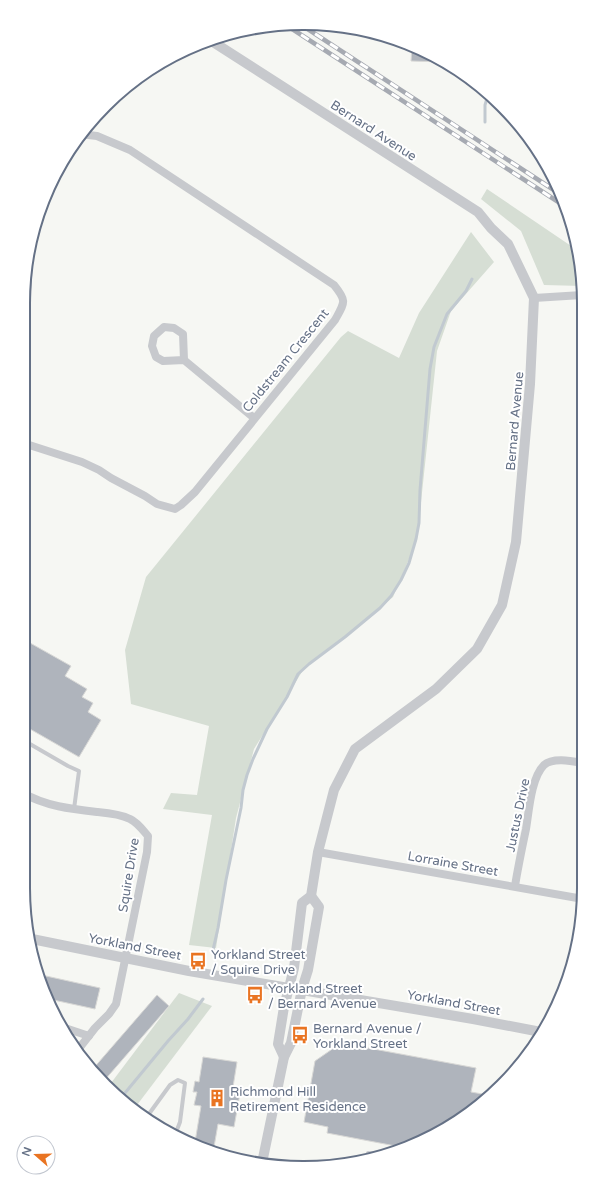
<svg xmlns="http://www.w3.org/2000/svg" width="607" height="1191" font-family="'Varela Round',sans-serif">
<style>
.green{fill:#d6ded4}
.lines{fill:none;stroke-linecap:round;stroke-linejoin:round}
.stream{stroke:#c1c9d0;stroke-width:3}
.building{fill:#afb4bc;stroke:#d8d8d6}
.service{stroke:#c7c9cd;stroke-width:4}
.minor{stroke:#c7c9cd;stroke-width:8}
.tertiary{stroke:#c7c9cd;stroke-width:10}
.rail-casing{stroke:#a6aab2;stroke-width:4.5}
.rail{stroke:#fff;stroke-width:3;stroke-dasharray:9;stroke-linecap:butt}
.labels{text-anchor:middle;stroke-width:4;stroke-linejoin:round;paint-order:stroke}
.street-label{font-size:13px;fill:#657186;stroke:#fff}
.poi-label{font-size:13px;fill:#657186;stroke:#fff;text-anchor:start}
.rim{fill:none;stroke:#657186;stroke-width:2}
</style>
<rect width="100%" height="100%" fill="#f6f7f3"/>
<!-- green -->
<g class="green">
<path d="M 487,189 L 577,250 L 582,267 L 582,286 L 544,285 L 521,231 L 481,199 Z"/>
<path d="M 471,232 L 494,262 L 451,311 L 437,351 L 417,540 L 393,597 L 355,629 L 305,667 L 254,749 L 236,818 L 216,948 L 189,945 L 212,815 L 163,809 L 171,793 L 197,795 L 209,726 L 131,704 L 125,650 L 146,577 L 341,337 L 348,331 L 399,358 L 419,313 Z"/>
<path d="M 179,993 L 212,1006 L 134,1109 L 118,1098 L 108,1087 Z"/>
</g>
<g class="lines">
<!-- stream -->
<g class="stream">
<path d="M 485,122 L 485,105 L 488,95"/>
<path d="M 213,950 L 218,928 L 226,880 L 241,808 L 243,790 L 247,775 L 253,759 L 267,729 L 287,697 L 298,674 L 309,664 L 345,637 L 380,608 L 391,596 L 401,580 L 409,563 L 416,539 L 419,523 L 420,490 L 430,369 L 434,347 L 447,314 L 466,291 L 472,279"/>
<path d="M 120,1099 L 168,1041 L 188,1019 L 203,999"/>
</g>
</g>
<!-- building -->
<g class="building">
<path d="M 412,46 L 427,52 L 444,62 L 411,61 Z"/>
<path d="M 23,639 L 71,666 L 65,676 L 87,689 L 82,697 L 93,703 L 88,712 L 101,720 L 79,757 L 23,725 Z"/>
<path d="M 37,974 L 100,988 L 95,1009 L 49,999 L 38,978 Z"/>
<path d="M 157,995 L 169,1006 L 103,1082 L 92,1070 Z"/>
<path d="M 341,1043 L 476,1068 L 471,1092 L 488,1095 L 427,1139 L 401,1147 L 327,1133 L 328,1127 L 304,1122 L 315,1061 Z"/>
<path d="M 203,1057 L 237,1062 L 233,1087 L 241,1088 L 234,1127 L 218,1124 L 214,1147 L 195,1142 L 201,1106 L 194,1105 L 197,1092 L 193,1092 L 195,1081 L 199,1082 Z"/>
</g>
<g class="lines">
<!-- service -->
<g class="service">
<path d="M 23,740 L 68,766 L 79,771 L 74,809"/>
<path d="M 146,1118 L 170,1085 L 178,1080 L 185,1083 L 180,1122 L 175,1135"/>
<path d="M 367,1158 L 368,1153 L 378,1154"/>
</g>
<!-- minor -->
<g class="minor">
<path d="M 534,298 L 582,295"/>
<path d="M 24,352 L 30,243"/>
<path d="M 184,360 L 183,334 L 174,328 L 164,327 L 154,336 L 152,346 L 156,357 L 163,361 L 184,360 L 254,418"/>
<path d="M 23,443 L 82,462 L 99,470 L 111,478 L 145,496 L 157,504 L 175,509 L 181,505 L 195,492 L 335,320 C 345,302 347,301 334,285 L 130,150 L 97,136 L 80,134"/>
<path d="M 23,793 C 45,806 71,809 97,812 C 108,813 120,814 130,819 C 137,822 143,830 148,836 L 147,852 L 116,1004 L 109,1014 L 95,1028 L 77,1051"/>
<path d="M 318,852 L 583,899"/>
<path d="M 515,886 C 518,867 522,848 526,829 C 529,811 531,778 544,765 C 553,757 572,761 583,763"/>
<path d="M 65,1028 L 89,1036"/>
</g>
<!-- tertiary -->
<g class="tertiary">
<path d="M 210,40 L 478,212 L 491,228 L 508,244 L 534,298 L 530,384 L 516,542 L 502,605 L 477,649 L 436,689 L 355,749 L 334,790 L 318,852 L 311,896 L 302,903 L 294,968 L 284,1007 L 278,1044 L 284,1057"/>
<path d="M 32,939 L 189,971 L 473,1019 L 541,1032"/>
<path d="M 262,1163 L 284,1057 L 291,1043 L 302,989 L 308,970 L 319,907 L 311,896"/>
</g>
<!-- rail casing -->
<g class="rail-casing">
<g id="rail">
<path d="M 300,24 L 563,196"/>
<path d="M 286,25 L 566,207"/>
</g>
</g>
<!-- rail -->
<use href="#rail" class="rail"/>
</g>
<!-- icons -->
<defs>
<g id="bus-bare" transform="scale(1.38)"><path d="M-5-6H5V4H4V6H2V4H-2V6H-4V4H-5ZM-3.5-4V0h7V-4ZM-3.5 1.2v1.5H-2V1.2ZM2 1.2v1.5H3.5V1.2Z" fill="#e97422" stroke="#fff" stroke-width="2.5" paint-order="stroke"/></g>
<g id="building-bare" transform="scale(1.38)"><path d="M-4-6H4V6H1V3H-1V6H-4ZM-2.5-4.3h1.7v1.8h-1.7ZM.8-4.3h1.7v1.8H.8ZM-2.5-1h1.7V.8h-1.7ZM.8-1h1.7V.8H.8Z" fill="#e97422" stroke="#fff" stroke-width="2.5" paint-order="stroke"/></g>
</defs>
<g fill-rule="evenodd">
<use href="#bus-bare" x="198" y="961"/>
<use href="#bus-bare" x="255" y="995"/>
<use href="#bus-bare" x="300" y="1035"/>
<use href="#building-bare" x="217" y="1098"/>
</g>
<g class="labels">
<!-- street labels -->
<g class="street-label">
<text transform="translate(374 130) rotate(33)" y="5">Bernard Avenue</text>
<text transform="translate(285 360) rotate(-51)" y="5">Coldstream Crescent</text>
<text transform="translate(514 421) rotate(-85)" y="5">Bernard Avenue</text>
<text transform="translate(517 815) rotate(-78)" y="5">Justus Drive</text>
<text transform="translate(453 863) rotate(10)" y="5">Lorraine Street</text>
<text transform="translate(128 875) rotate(-81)" y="5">Squire Drive</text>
<text transform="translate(135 946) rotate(11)" y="5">Yorkland Street</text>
<text transform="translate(454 1002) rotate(10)" y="5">Yorkland Street</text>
</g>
<!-- poi labels -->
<g class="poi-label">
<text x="211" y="959">Yorkland Street<tspan x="211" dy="15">/ Squire Drive</tspan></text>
<text x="268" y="993">Yorkland Street<tspan x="268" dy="15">/ Bernard Avenue</tspan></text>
<text x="313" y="1033">Bernard Avenue /<tspan x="313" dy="15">Yorkland Street</tspan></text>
<text x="230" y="1096">Richmond Hill<tspan x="230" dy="15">Retirement Residence</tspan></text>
</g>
</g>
<!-- crop -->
<path d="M0 0H607V1191H0ZM303 30H304A273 273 0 0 1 577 303V888A273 273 0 0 1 304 1161H303A273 273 0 0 1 30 888V303A273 273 0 0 1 303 30Z" fill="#fff" fill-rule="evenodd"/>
<path class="rim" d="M303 30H304A273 273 0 0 1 577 303V888A273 273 0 0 1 304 1161H303A273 273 0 0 1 30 888V303A273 273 0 0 1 303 30Z"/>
<!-- north arrow -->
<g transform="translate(36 1155) rotate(290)"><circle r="19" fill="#ffffff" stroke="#c1c6cf"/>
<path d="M0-3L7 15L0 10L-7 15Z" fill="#e97422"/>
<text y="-6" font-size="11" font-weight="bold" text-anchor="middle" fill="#657186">N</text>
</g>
</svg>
